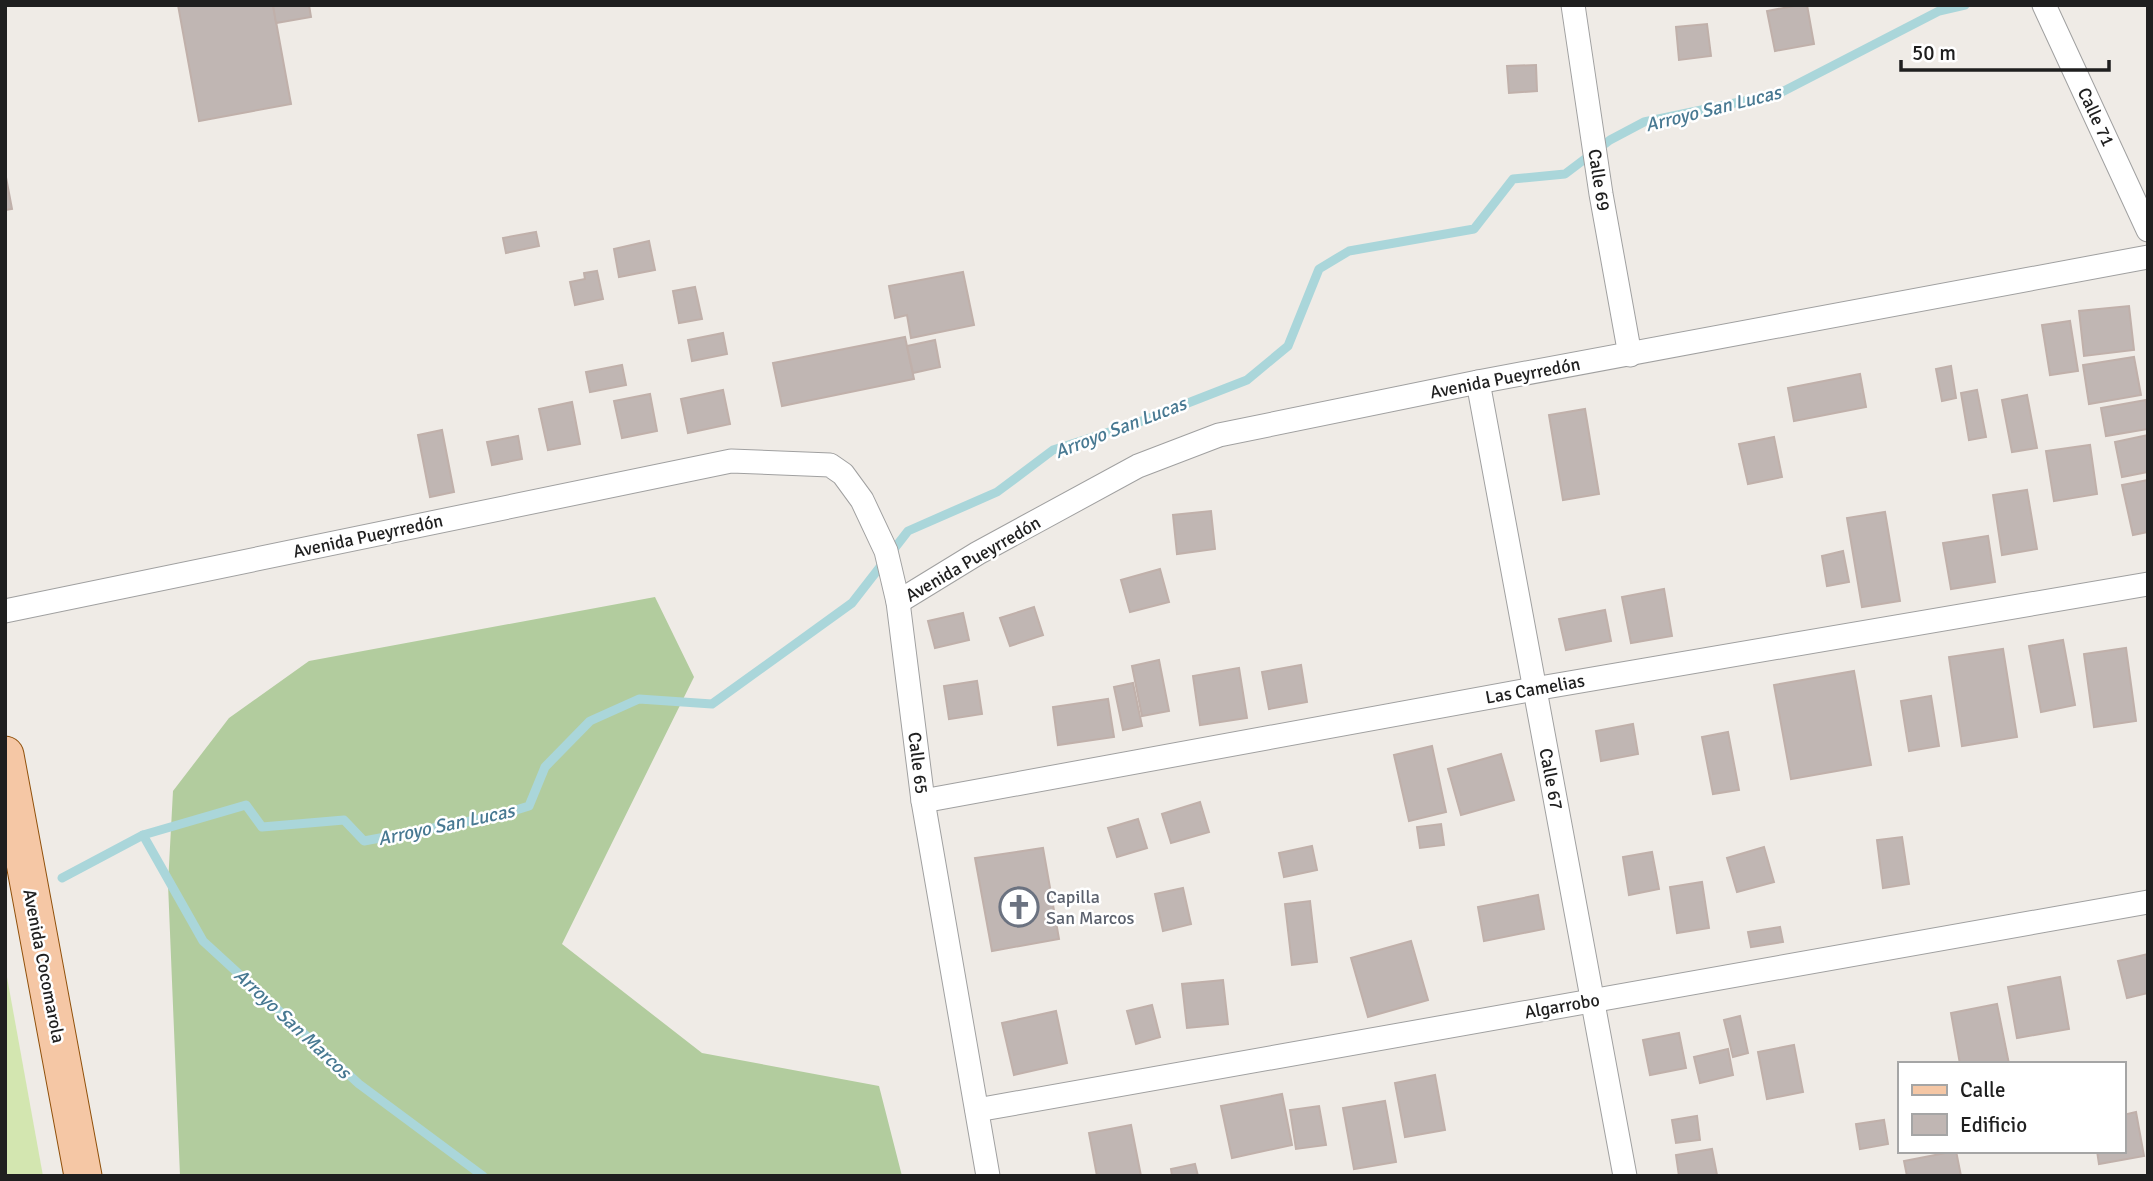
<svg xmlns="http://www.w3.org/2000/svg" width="2153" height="1181" font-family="Signika,sans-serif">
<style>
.grass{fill:#d3e6b0}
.forest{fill:#b2cc9e}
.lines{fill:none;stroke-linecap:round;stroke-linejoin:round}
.stream{stroke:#aad6da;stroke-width:9}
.building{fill:#c0b6b3;stroke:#c0b0aa;stroke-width:2}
.minor-casing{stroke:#a0a0a0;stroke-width:25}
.primary-casing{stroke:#90500b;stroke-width:39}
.minor{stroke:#fff;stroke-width:23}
.primary{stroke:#f5c7a5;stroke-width:37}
.labels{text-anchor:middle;stroke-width:5;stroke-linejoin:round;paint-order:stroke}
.street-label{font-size:18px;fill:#1f1f1f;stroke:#fff}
.worship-label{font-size:18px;fill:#5b616d;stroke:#fff;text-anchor:start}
.water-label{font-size:19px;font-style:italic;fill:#487992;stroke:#fff}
</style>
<rect width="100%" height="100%" fill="#efebe6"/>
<!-- grass -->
<path class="grass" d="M 5,966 L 43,1176 L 5,1176 Z"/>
<!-- forest -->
<path class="forest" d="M 655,597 L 694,677 L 562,944 L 702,1053 L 879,1086 L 902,1176 L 180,1176 L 168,884 L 173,791 L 229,718 L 309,661 Z"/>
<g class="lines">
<!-- stream -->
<g class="stream">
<path d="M 143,835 L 203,941 L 359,1084 L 483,1176"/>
<path d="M 62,878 L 143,835 L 246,805 L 262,827 L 344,820 L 364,841 L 497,816 L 529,806 L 545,767 L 590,721 L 639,699 L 712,704 L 852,603 L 908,531 L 997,492 L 1053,450 L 1134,424 L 1247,380 L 1288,346 L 1319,269 L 1349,251 L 1474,229 L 1513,179 L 1565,174 L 1610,140 L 1644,122 L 1778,94 L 1939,11 L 1965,5"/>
</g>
</g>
<!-- building -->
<g class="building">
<path d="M 178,5 L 273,5 L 291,104 L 199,121 Z"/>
<path d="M 273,5 L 309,5 L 311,17 L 276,23 Z"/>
<path d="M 1800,5 L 1807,5 L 1814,44 L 1775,51 L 1767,11 Z"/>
<path d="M 1707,24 L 1711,56 L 1679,60 L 1676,27 Z"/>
<path d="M 1536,65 L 1537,91 L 1509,93 L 1507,66 Z"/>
<path d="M 5,172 L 12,209 L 5,210 Z"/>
<path d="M 536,232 L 539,246 L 506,253 L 503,238 Z"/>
<path d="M 649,241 L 655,270 L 619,277 L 614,249 Z"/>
<path d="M 597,271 L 603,299 L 575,305 L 570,282 L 585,279 L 584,273 Z"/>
<path d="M 963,272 L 974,325 L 911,338 L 907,315 L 895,318 L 889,286 Z"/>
<path d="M 695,287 L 702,319 L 679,323 L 673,291 Z"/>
<path d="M 2129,306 L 2134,350 L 2084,356 L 2079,311 Z"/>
<path d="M 2070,321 L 2078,371 L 2050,375 L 2042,325 Z"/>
<path d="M 723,333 L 727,354 L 692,361 L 688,340 Z"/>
<path d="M 905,337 L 914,379 L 782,406 L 773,363 Z"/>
<path d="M 935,340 L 940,367 L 913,373 L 907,346 Z"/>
<path d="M 2134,357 L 2141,395 L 2089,404 L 2083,365 Z"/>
<path d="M 622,365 L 626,385 L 590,392 L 586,372 Z"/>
<path d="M 1951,366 L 1956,398 L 1942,401 L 1936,369 Z"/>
<path d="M 1860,374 L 1866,407 L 1794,421 L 1788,388 Z"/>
<path d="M 723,390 L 730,424 L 688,433 L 681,399 Z"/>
<path d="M 1977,390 L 1986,437 L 1969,440 L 1961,393 Z"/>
<path d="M 650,394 L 657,431 L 622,438 L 614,401 Z"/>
<path d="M 2027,395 L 2037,448 L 2012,452 L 2002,400 Z"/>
<path d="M 2146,400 L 2148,429 L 2106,436 L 2101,408 Z"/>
<path d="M 572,402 L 580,444 L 548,450 L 539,409 Z"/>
<path d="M 1585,409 L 1599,494 L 1563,500 L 1549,415 Z"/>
<path d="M 442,430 L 454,492 L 430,497 L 418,435 Z"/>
<path d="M 2148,435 L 2148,472 L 2122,477 L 2115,442 Z"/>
<path d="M 518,436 L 522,459 L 492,465 L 487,442 Z"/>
<path d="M 1774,437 L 1782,477 L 1748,484 L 1739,444 Z"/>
<path d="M 2090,445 L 2097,494 L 2054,501 L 2046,451 Z"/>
<path d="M 2148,480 L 2148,532 L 2133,535 L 2122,485 Z"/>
<path d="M 2027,490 L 2037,549 L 2002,555 L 1993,495 Z"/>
<path d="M 1211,511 L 1215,549 L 1177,554 L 1173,515 Z"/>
<path d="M 1885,512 L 1900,601 L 1862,607 L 1847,518 Z"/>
<path d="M 1988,536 L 1995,582 L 1951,589 L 1943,543 Z"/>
<path d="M 1843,551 L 1849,582 L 1827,586 L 1822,556 Z"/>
<path d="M 1160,569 L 1169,602 L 1130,612 L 1121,580 Z"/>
<path d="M 1664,589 L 1672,636 L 1631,643 L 1622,597 Z"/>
<path d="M 1034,607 L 1043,635 L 1010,646 L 1000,618 Z"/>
<path d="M 1605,610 L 1611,641 L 1566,650 L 1559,619 Z"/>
<path d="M 963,613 L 969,640 L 935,648 L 928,621 Z"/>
<path d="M 2063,640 L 2075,705 L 2041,712 L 2029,646 Z"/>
<path d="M 2126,648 L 2136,721 L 2094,727 L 2084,654 Z"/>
<path d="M 2003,649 L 2017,737 L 1962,746 L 1949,657 Z"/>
<path d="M 1159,660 L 1169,711 L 1142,716 L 1132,666 Z"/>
<path d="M 1301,665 L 1307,702 L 1269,709 L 1262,672 Z"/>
<path d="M 1239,668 L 1247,718 L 1200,725 L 1193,676 Z"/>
<path d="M 1854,671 L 1871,765 L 1791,779 L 1774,685 Z"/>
<path d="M 977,681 L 982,714 L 949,719 L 944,686 Z"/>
<path d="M 1133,683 L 1142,726 L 1123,730 L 1114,687 Z"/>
<path d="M 1931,696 L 1939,746 L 1909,751 L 1901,701 Z"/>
<path d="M 1108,699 L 1114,737 L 1058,745 L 1053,707 Z"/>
<path d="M 1633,724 L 1638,754 L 1601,761 L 1596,731 Z"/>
<path d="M 1728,732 L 1739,790 L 1713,794 L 1702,737 Z"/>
<path d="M 1432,746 L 1446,812 L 1409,821 L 1394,755 Z"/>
<path d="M 1501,754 L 1514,800 L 1461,815 L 1448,769 Z"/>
<path d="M 1200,802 L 1209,832 L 1171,843 L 1162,814 Z"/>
<path d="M 1138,819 L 1147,848 L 1117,857 L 1108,828 Z"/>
<path d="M 1441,824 L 1444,845 L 1420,848 L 1417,827 Z"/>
<path d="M 1902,837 L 1909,884 L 1883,888 L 1877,840 Z"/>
<path d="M 1312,846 L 1317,870 L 1284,877 L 1279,853 Z"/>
<path d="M 1764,847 L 1774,882 L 1737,892 L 1727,858 Z"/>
<path d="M 1043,848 L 1059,939 L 992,951 L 975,858 Z"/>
<path d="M 1652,852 L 1659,889 L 1629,895 L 1623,857 Z"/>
<path d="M 1702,882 L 1709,928 L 1677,933 L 1670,887 Z"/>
<path d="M 1183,888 L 1191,924 L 1163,931 L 1155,894 Z"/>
<path d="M 1538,895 L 1544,929 L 1484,941 L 1478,907 Z"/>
<path d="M 1310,901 L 1317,962 L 1292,965 L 1285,904 Z"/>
<path d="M 1780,927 L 1783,942 L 1751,947 L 1748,932 Z"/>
<path d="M 1411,941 L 1428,1000 L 1368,1017 L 1351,958 Z"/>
<path d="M 2148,954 L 2148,993 L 2127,998 L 2118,961 Z"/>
<path d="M 2060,977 L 2069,1029 L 2017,1038 L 2008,987 Z"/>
<path d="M 1223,980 L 1228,1024 L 1187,1028 L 1182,984 Z"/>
<path d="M 1997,1004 L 2009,1064 L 1960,1064 L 1951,1013 Z"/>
<path d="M 1152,1005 L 1160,1037 L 1136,1044 L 1127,1011 Z"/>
<path d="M 1056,1011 L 1067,1063 L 1014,1075 L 1002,1023 Z"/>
<path d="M 1740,1016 L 1748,1053 L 1733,1057 L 1724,1020 Z"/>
<path d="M 1679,1033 L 1686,1068 L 1650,1075 L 1643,1040 Z"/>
<path d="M 1794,1045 L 1803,1092 L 1767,1099 L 1758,1052 Z"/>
<path d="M 1728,1049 L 1733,1075 L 1700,1083 L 1694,1057 Z"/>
<path d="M 1435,1075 L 1445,1130 L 1405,1137 L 1395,1083 Z"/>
<path d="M 1282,1094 L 1292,1145 L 1232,1158 L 1221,1106 Z"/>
<path d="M 1385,1101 L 1396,1162 L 1354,1169 L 1343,1108 Z"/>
<path d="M 1319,1106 L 1326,1145 L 1296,1149 L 1290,1110 Z"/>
<path d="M 2136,1112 L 2144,1156 L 2099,1164 L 2097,1151 L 2123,1151 L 2123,1115 Z"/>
<path d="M 1697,1116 L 1700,1140 L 1676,1143 L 1672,1120 Z"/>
<path d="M 1884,1120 L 1888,1144 L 1860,1149 L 1856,1124 Z"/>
<path d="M 1131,1125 L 1141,1176 L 1097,1176 L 1089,1133 Z"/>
<path d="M 1712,1149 L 1717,1175 L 1679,1176 L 1676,1155 Z"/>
<path d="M 1956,1151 L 1961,1176 L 1907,1176 L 1904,1161 Z"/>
<path d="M 1195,1164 L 1198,1176 L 1172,1176 L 1171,1169 Z"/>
</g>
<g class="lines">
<!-- minor casing -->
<g class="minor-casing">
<g id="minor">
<path d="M 1573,5 L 1601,194 L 1630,355"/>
<path d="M 2044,5 L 2148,230"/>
<path d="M 1478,382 L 1625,1176"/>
<path d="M 898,602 L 978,553 L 1138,466 L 1219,435 L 1478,382 L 2148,257"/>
<path d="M 5,611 L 731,461 L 830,465 L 843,474 L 862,500 L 886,551 L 898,602 L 923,801 L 988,1176"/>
<path d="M 923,801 L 1534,689 L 2148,584"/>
<path d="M 977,1110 L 2148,902"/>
</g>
</g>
<!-- primary casing -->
<g class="primary-casing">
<path id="primary" d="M 5,755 L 83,1176"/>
</g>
<!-- minor -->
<use href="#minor" class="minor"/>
<!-- primary -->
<use href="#primary" class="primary"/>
</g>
<!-- icons -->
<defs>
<g id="church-ring" transform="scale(2.0125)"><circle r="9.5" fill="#fff" stroke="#6b7280" stroke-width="1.5"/><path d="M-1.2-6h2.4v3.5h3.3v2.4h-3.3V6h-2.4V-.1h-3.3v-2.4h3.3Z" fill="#6b7280"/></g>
</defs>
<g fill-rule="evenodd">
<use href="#church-ring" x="1019" y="907"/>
</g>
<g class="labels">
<!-- street labels -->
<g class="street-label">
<text transform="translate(2096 117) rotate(65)" y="6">Calle 71</text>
<text transform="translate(1599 180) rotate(81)" y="6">Calle 69</text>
<text transform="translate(1505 378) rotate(-11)" y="6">Avenida Pueyrredón</text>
<text transform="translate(368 536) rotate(-12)" y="6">Avenida Pueyrredón</text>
<text transform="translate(973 559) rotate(-30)" y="6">Avenida Pueyrredón</text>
<text transform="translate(1535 689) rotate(-10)" y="6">Las Camelias</text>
<text transform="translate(918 763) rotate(83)" y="6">Calle 65</text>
<text transform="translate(1551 779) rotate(79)" y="6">Calle 67</text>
<text transform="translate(44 966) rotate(79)" y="6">Avenida Cocomarola</text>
<text transform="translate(1562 1006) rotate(-10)" y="6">Algarrobo</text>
</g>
<!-- worship labels -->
<g class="worship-label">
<text x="1046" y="903">Capilla<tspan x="1046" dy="21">San Marcos</tspan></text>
</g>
<!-- water labels -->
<g class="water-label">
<text transform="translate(1713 108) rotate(-14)" y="7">Arroyo San Lucas</text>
<text transform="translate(1120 427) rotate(-21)" y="7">Arroyo San Lucas</text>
<text transform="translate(446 824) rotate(-12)" y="7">Arroyo San Lucas</text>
<text transform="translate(293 1023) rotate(43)" y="7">Arroyo San Marcos</text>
</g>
</g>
<!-- border -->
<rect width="2153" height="1181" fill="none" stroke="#1f1f1f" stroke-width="14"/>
<!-- legend -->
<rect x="1898" y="1062" width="228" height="91" fill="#ffffff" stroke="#a5a5a5" stroke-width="2"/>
<rect x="1912" y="1085" width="35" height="10" fill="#f5c7a5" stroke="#a5a5a5" stroke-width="2"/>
<text x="1960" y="1097" font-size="21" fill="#1f1f1f">Calle</text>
<rect x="1912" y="1114" width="35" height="21" fill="#c0b6b3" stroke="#a5a5a5" stroke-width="2"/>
<text x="1960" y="1132" font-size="21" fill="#1f1f1f">Edificio</text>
<!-- scale -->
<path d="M1901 60v10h208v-10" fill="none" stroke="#1f1f1f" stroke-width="3.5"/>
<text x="1912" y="60" font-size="21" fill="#1f1f1f" stroke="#ffffff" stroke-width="5" paint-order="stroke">50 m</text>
</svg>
